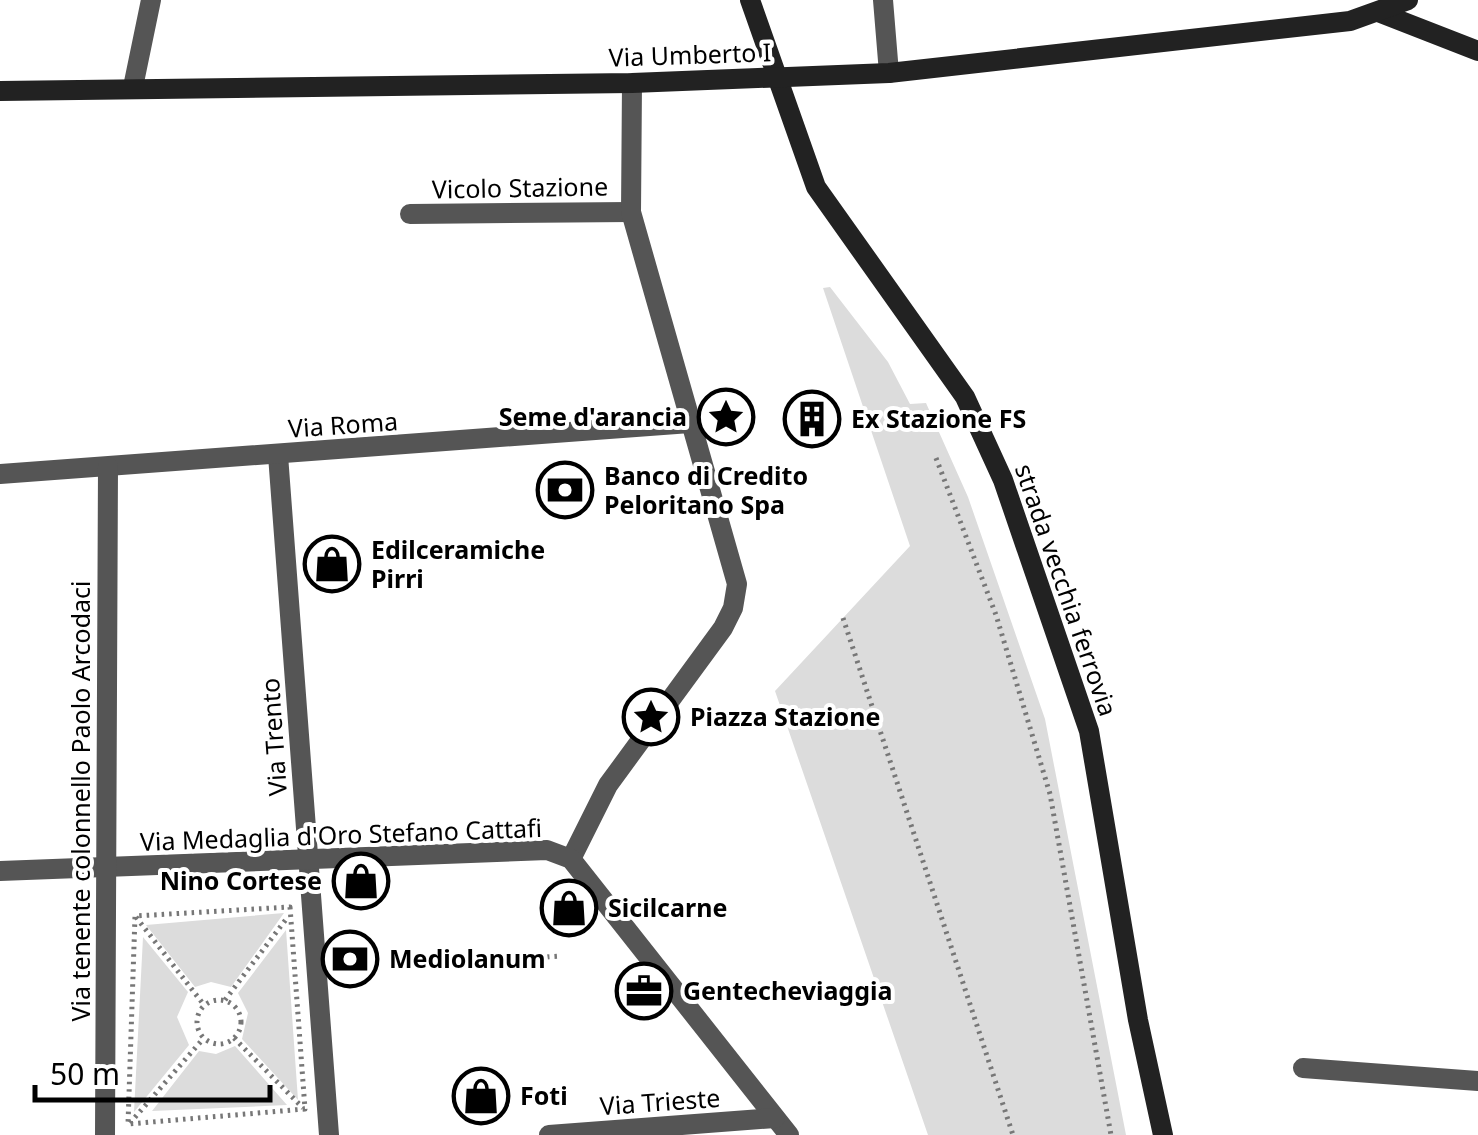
<svg xmlns="http://www.w3.org/2000/svg" width="1478" height="1135" font-family="'Noto Sans',sans-serif">
<style>
.green{fill:#dcdcdc}
.lines{fill:none;stroke-linecap:round;stroke-linejoin:round}
.path{stroke:#777;stroke-width:5;stroke-dasharray:2.5 5;stroke-linecap:butt}
.street{stroke:#555;stroke-width:20}
.secondary{stroke:#222;stroke-width:20}
.labels{text-anchor:middle;stroke-width:8;stroke-linejoin:round;paint-order:stroke}
.street-label{font-size:25px;fill:#000;stroke:#fff}
.poi-label{font-size:25px;font-weight:bold;fill:#000;stroke:#fff;text-anchor:start}
</style>
<rect width="100%" height="100%" fill="#fff"/>
<!-- green -->
<g class="green">
<path d="M 830,287 L 888,362 L 910,404 L 926,403 L 968,497 L 1045,719 L 1126,1135 L 928,1135 L 775,691 L 910,546 L 823,288 Z"/>
<path d="M 284,913 L 231,987 L 211,982 L 195,987 L 146,925 Z"/>
<path d="M 286,930 L 298,1100 L 242,1039 L 248,1013 L 238,993 Z"/>
<path d="M 143,937 L 188,992 L 177,1017 L 189,1045 L 134,1112 Z"/>
<path d="M 235,1046 L 287,1105 L 152,1111 L 199,1051 L 216,1054 Z"/>
</g>
<g class="lines">
<!-- path -->
<g class="path">
<path d="M 936,458 L 996,615 L 1050,794 L 1111,1135"/>
<path d="M 843,618 L 1013,1135"/>
<path d="M 290,907 L 305,1109 L 128,1124 L 135,916 Z"/>
<path d="M 136,917 L 204,1005"/>
<path d="M 532,958 L 561,956"/>
<circle cx="219" cy="1022" r="22"/>
<path d="M 225,1000 L 287,918"/>
<path d="M 234,1038 L 303,1108"/>
<path d="M 130,1123 L 203,1039"/>
</g>
<!-- street -->
<g class="street">
<path d="M 883,0 L 889,73"/>
<path d="M 133,87 L 151,0"/>
<path d="M 410,214 L 631,212"/>
<path d="M 278,455 L 329,1135"/>
<path d="M 0,474 L 690,423"/>
<path d="M 571,859 L 608,785 L 723,628 L 733,608 L 737,584 L 631,212 L 632,83"/>
<path d="M 0,871 L 547,850 L 571,859 L 789,1135"/>
<path d="M 1303,1068 L 1478,1081"/>
<path d="M 105,1135 L 108,467"/>
<path d="M 549,1135 L 775,1118"/>
</g>
<!-- secondary -->
<g class="secondary">
<path d="M 750,0 L 816,187 L 965,397 L 1003,480 L 1089,731 L 1138,1020 L 1163,1135"/>
<path d="M 1378,12 L 1478,51"/>
<path d="M 0,91 L 632,83 L 889,73 L 1350,21 L 1408,0"/>
</g>
</g>
<!-- icons -->
<defs>
<g id="sight-ring" transform="scale(2.875)"><circle r="9.5" fill="#fff" stroke="#000" stroke-width="1.5"/><path d="M0-6L1.8-2.2L6-1.7L2.9 1.2L3.7 5.4L0 3.3L-3.7 5.4L-2.9 1.2L-6-1.7L-1.8-2.2Z" fill="#000"/></g>
<g id="building-ring" transform="scale(2.875)"><circle r="9.5" fill="#fff" stroke="#000" stroke-width="1.5"/><path d="M-4-6H4V6H1V3H-1V6H-4ZM-2.5-4.3h1.7v1.8h-1.7ZM.8-4.3h1.7v1.8H.8ZM-2.5-1h1.7V.8h-1.7ZM.8-1h1.7V.8H.8Z" fill="#000"/></g>
<g id="bank-ring" transform="scale(2.875)"><circle r="9.5" fill="#fff" stroke="#000" stroke-width="1.5"/><path d="M-6-4H6V4H-6ZM0-2.3a2.3 2.3 0 1 0 0 4.6a2.3 2.3 0 1 0 0-4.6Z" fill="#000"/></g>
<g id="shop-ring" transform="scale(2.875)"><circle r="9.5" fill="#fff" stroke="#000" stroke-width="1.5"/><path d="M-5-2.5h2.3a2.7 3.5 0 0 1 5.4 0H5L5.5 6h-11ZM-1.5-2.5h3a1.5 2.3 0 0 0-3 0Z" fill="#000"/></g>
<g id="office-ring" transform="scale(2.875)"><circle r="9.5" fill="#fff" stroke="#000" stroke-width="1.5"/><path d="M-6-3h4V-5.5h4V-3h4V5H-6ZM-1-4.5V-3h2v-1.5ZM-6 0V1H6V0Z" fill="#000"/></g>
</defs>
<g fill-rule="evenodd">
<use href="#sight-ring" x="726" y="417"/>
<use href="#building-ring" x="812" y="419"/>
<use href="#bank-ring" x="565" y="490"/>
<use href="#shop-ring" x="332" y="564"/>
<use href="#sight-ring" x="651" y="717"/>
<use href="#shop-ring" x="361" y="881"/>
<use href="#shop-ring" x="569" y="908"/>
<use href="#bank-ring" x="350" y="959"/>
<use href="#office-ring" x="644" y="991"/>
<use href="#shop-ring" x="481" y="1096"/>
</g>
<g class="labels">
<!-- street labels -->
<g class="street-label">
<text transform="translate(690 55) rotate(-2)" y="9">Via Umberto I</text>
<text transform="translate(520 188) rotate(-1)" y="9">Vicolo Stazione</text>
<text transform="translate(343 425) rotate(-4)" y="9">Via Roma</text>
<text transform="translate(1066 590) rotate(71)" y="9">strada vecchia ferrovia</text>
<text transform="translate(274 737) rotate(-94)" y="9">Via Trento</text>
<text transform="translate(81 801) rotate(-90)" y="9">Via tenente colonnello Paolo Arcodaci</text>
<text transform="translate(341 835) rotate(-2)" y="9">Via Medaglia d'Oro Stefano Cattafi</text>
<text transform="translate(660 1102) rotate(-4)" y="9">Via Trieste</text>
</g>
<!-- poi labels -->
<g class="poi-label">
<text x="687" y="426" text-anchor="end">Seme d'arancia</text>
<text x="851" y="428">Ex Stazione FS</text>
<text x="604" y="485">Banco di Credito<tspan x="604" dy="29">Peloritano Spa</tspan></text>
<text x="371" y="559">Edilceramiche<tspan x="371" dy="29">Pirri</tspan></text>
<text x="690" y="726">Piazza Stazione</text>
<text x="322" y="890" text-anchor="end">Nino Cortese</text>
<text x="608" y="917">Sicilcarne</text>
<text x="389" y="968">Mediolanum</text>
<text x="683" y="1000">Gentecheviaggia</text>
<text x="520" y="1105">Foti</text>
</g>
</g>
<!-- scale -->
<path d="M35 1085v15h235v-15" fill="none" stroke="#000000" stroke-width="5"/>
<text x="50" y="1085" font-size="30" fill="#000000" stroke="#ffffff" stroke-width="8" paint-order="stroke">50 m</text>
</svg>
